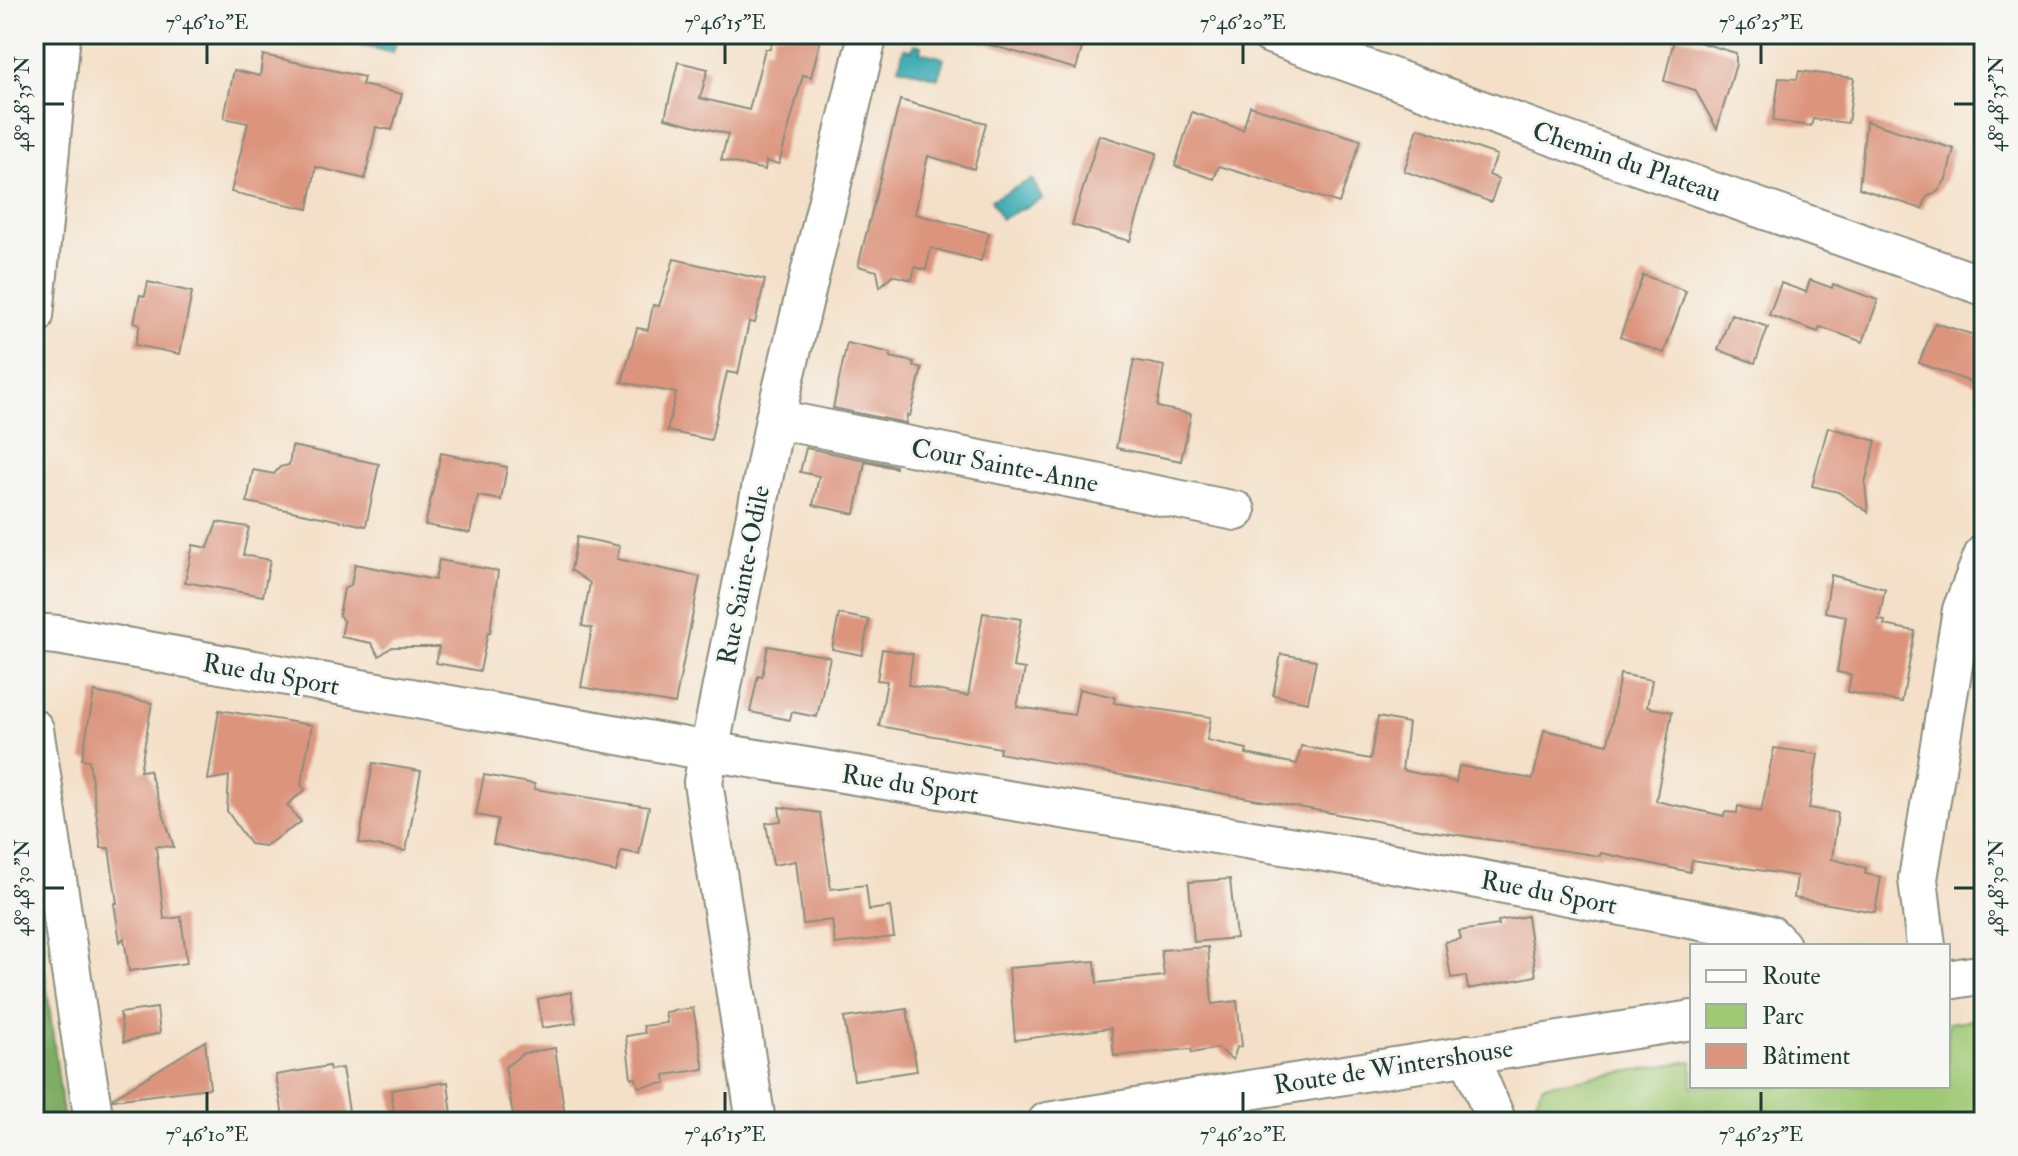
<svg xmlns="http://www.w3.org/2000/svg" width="2018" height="1156" font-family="'IM FELL Double Pica',serif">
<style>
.green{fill:#a0c974;stroke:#608354;stroke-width:2}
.forest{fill:#80ad66;stroke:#50754d;stroke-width:2}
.water{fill:#3aacb3;stroke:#2c7474;stroke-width:2}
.building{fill:#dc947d}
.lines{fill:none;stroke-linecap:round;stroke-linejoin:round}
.minor-casing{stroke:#8a8e7e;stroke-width:42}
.minor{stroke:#fff;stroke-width:38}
.ticks{fill:none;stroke:#1f3d34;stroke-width:3}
.labels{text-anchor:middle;stroke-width:6;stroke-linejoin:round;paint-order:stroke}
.street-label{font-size:26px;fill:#1f3d34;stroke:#f6f6f2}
.neatline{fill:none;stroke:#1f3d34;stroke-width:3}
.ticks-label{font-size:20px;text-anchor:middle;fill:#1f3d34}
</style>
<rect width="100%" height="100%" fill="#f6f6f2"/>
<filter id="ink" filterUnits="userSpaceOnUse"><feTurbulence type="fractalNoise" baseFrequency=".0125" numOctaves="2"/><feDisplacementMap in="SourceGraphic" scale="16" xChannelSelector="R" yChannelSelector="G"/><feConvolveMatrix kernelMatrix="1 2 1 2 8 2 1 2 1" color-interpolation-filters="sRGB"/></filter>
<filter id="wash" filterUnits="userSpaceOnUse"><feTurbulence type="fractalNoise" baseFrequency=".006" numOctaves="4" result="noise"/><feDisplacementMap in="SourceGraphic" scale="32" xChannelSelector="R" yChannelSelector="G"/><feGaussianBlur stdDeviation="1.8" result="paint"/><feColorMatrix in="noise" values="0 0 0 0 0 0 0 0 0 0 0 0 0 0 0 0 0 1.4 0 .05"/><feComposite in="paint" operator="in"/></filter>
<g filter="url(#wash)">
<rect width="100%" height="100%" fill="#f4e0c8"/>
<!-- green -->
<path class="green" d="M 1984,1018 L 1984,1122 L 1527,1122 L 1543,1085 L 1692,1061 L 1692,1086 L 1948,1086 L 1948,1023 Z"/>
<!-- forest -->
<path class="forest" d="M 34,888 L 64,1122 L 34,1122 Z"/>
<!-- water -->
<g class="water">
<path d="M 345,34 L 398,34 L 393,53 L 343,41 Z"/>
<path d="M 914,44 L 921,46 L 920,52 L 944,58 L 938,78 L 899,67 L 904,48 L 912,50 Z"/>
<path d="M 1032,179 L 1042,199 L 1001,219 L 991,200 Z"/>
</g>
<g id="blocks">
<!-- building -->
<g class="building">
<path d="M 775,34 L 822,34 L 811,77 L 803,75 L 779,164 L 766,161 L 765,170 L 721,160 L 728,134 L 665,118 L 678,62 L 708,69 L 700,98 L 749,110 L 765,49 L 770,49 Z"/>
<path d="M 977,34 L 1086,34 L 1076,69 L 976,41 Z"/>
<path d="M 1675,35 L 1736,53 L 1736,64 L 1717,129 L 1695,90 L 1664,81 Z"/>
<path d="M 263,55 L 364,77 L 362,85 L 402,94 L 392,130 L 376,127 L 365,179 L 316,167 L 308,209 L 231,192 L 248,123 L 224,118 L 234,70 L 260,76 Z"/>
<path d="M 1799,71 L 1854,78 L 1848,123 L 1813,119 L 1811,126 L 1773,121 L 1779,78 L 1797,79 Z"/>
<path d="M 900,100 L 986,123 L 974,169 L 928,156 L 915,214 L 989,233 L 981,261 L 931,248 L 926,270 L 915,267 L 912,280 L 892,275 L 880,287 L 877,271 L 858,266 Z"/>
<path d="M 1250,106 L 1361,140 L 1339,203 L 1219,166 L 1214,179 L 1175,166 L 1192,112 L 1243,130 Z"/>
<path d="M 1866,121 L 1954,149 L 1946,179 L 1938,191 L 1927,197 L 1922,209 L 1859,188 Z"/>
<path d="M 1418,128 L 1497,155 L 1489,175 L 1499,179 L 1491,202 L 1404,171 Z"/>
<path d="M 1099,135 L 1157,153 L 1130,241 L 1072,225 Z"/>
<path d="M 674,259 L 765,280 L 755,323 L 749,322 L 738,374 L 727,372 L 711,440 L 667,431 L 676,393 L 622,382 L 637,328 L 648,330 L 653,305 L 659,306 Z"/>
<path d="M 1643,275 L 1686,291 L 1664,353 L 1620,337 Z"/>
<path d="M 1810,280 L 1832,288 L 1833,284 L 1878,300 L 1863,342 L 1820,327 L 1818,332 L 1769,315 L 1781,283 L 1806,292 Z"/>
<path d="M 148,282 L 192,292 L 180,354 L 135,345 L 140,324 L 134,322 L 140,295 L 145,296 Z"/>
<path d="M 1731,314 L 1768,327 L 1755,363 L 1718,350 Z"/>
<path d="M 1935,323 L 1984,338 L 1984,387 L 1919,363 Z"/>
<path d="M 847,343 L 891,353 L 890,357 L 914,362 L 913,366 L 922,368 L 910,416 L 907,415 L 906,423 L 833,408 Z"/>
<path d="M 1134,360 L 1164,366 L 1157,407 L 1191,414 L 1181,461 L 1116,448 Z"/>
<path d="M 1828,427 L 1876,441 L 1865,483 L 1868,512 L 1838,492 L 1812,486 Z"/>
<path d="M 292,446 L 379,464 L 366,526 L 247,502 L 253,470 L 274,474 L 280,467 L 289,465 Z"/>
<path d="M 806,448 L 896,466 L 896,468 L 865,462 L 855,514 L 813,505 L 819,476 L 800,472 Z"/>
<path d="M 441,453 L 507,467 L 501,500 L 478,496 L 470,533 L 425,525 Z"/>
<path d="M 217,522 L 249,527 L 243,555 L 270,560 L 263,596 L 185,582 L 193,545 L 208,548 Z"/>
<path d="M 577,537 L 620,546 L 617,559 L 700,577 L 675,704 L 581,687 L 592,628 L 582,626 L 590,583 L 571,570 Z"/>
<path d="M 439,560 L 498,571 L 490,633 L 488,632 L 480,671 L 436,663 L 439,647 L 392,647 L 379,656 L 371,643 L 341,637 L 344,622 L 339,615 L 344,589 L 351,585 L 355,564 L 435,580 Z"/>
<path d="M 1831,575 L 1885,589 L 1879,620 L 1885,621 L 1884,625 L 1915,631 L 1902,702 L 1848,692 L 1851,675 L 1837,672 L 1846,616 L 1825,612 Z"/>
<path d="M 983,613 L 1021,619 L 1013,667 L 1025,669 L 1017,707 L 1074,715 L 1079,689 L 1115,697 L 1114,703 L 1211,717 L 1207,740 L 1247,749 L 1246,754 L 1297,764 L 1301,746 L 1370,759 L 1378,717 L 1408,723 L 1402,770 L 1456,782 L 1459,766 L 1533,779 L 1544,730 L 1608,744 L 1620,674 L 1652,680 L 1647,707 L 1672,712 L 1656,801 L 1724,816 L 1725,812 L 1737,813 L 1738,806 L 1761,812 L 1774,748 L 1818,754 L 1809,808 L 1838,813 L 1832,859 L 1866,868 L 1865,874 L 1881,877 L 1875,912 L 1794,898 L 1797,876 L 1692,860 L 1690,872 L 1601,853 L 1600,856 L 1431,831 L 999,753 L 1000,748 L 879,726 L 887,681 L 877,680 L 882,649 L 913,654 L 908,685 L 968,696 Z"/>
<path d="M 839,614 L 869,620 L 862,655 L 832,649 Z"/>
<path d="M 768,646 L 830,657 L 817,717 L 792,712 L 790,720 L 750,712 L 758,676 L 762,677 Z"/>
<path d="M 1281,654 L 1316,660 L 1308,702 L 1273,695 Z"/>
<path d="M 94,692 L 152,703 L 140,771 L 149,770 L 174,847 L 156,846 L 164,919 L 181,917 L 187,963 L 129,971 L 124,938 L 120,942 L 114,903 L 117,903 L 109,848 L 101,848 L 89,760 L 82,759 Z"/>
<path d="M 219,710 L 312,725 L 301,785 L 305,790 L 287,805 L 301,822 L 265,846 L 250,844 L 227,811 L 229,776 L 208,780 Z"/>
<path d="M 373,763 L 421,771 L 406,851 L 359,843 Z"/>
<path d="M 484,775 L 535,784 L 534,789 L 649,807 L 639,854 L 621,851 L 616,872 L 493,844 L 498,819 L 476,815 Z"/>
<path d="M 779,807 L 820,813 L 831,889 L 866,885 L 869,910 L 890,907 L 894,937 L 835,944 L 832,920 L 803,924 L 796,861 L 773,865 L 766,823 L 781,821 Z"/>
<path d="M 1230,879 L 1236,938 L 1194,942 L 1189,882 Z"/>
<path d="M 1527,916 L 1536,976 L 1468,989 L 1466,976 L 1451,978 L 1445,942 L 1461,939 L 1459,931 L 1499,925 L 1498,921 Z"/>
<path d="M 1208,947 L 1212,1004 L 1237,1001 L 1242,1046 L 1237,1047 L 1233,1060 L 1218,1048 L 1192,1053 L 1191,1049 L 1114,1056 L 1111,1028 L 1015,1040 L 1009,968 L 1095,961 L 1097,983 L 1164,976 L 1161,950 Z"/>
<path d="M 571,992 L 576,1023 L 542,1028 L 538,999 Z"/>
<path d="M 157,1008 L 160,1033 L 124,1042 L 120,1013 Z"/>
<path d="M 693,1008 L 704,1069 L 665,1075 L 666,1083 L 638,1087 L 636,1078 L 631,1078 L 626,1036 L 645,1033 L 643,1026 L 667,1023 L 665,1012 Z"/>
<path d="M 907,1009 L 917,1071 L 854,1080 L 844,1018 Z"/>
<path d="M 205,1041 L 210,1088 L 113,1100 L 113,1098 Z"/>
<path d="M 555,1048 L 566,1122 L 514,1122 L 505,1067 L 524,1053 Z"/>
<path d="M 329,1066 L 330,1070 L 342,1068 L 350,1117 L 329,1122 L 284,1122 L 276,1075 Z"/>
<path d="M 448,1082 L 452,1115 L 444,1116 L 444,1122 L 395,1122 L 391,1090 Z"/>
</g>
</g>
</g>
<g filter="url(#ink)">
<use href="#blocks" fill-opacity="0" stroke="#8a8e7e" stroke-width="2"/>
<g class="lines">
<!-- minor casing -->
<g class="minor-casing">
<g id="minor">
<path d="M 1270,34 L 1570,142 L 1984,286"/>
<path d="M 34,316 L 61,34"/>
<path d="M 775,419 L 1236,511"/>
<path d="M 34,633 L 58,635 L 708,751 L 1398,864 L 1755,931 L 1770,935 L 1781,946"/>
<path d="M 34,729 L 94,1122"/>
<path d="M 1926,946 L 1918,879 L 1962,610 L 1984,554"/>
<path d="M 1948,980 L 1984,974"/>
<path d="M 1468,1054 L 1497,1122"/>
<path d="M 756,1122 L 703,782 L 775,419 L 868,34"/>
<path d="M 1047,1122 L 1692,1020"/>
</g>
</g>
<!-- minor -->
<use href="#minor" class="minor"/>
</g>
</g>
<!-- ticks -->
<path class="ticks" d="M 207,44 L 207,64M 725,44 L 725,64M 1243,44 L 1243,64M 1761,44 L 1761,64M 44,104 L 64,104M 1954,104 L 1974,104M 44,888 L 64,888M 1954,888 L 1974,888M 207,1092 L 207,1112M 725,1092 L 725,1112M 1243,1092 L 1243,1112M 1761,1092 L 1761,1112"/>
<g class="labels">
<!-- street labels -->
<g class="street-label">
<text transform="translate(1627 161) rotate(19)" y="9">Chemin du Plateau</text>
<text transform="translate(1005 465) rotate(11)" y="9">Cour Sainte-Anne</text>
<text transform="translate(743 575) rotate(-79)" y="9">Rue Sainte-Odile</text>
<text transform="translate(271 674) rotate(10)" y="9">Rue du Sport</text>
<text transform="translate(910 784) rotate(9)" y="9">Rue du Sport</text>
<text transform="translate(1549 892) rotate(11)" y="9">Rue du Sport</text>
<text transform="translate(1393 1066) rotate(-9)" y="9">Route de Wintershouse</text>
</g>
</g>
<!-- margin -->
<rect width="2018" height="1156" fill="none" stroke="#f6f6f2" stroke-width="88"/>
<!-- legend -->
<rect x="1690" y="944" width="260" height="144" fill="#f6f6f2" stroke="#a0aca6" stroke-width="2"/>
<rect x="1706" y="970" width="40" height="12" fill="#ffffff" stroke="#a0aca6" stroke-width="2"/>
<text x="1762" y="984" font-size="24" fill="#1f3d34">Route</text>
<rect x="1706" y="1004" width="40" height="24" fill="#a0c974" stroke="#a0aca6" stroke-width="2"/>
<text x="1762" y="1024" font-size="24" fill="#1f3d34">Parc</text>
<rect x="1706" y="1044" width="40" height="24" fill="#dc947d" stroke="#a0aca6" stroke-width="2"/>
<text x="1762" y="1064" font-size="24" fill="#1f3d34">Bâtiment</text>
<rect x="44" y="44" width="1930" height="1068" class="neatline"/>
<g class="ticks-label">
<text x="207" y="29">7°46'10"E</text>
<text x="725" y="29">7°46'15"E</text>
<text x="1243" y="29">7°46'20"E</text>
<text x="1761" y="29">7°46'25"E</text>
<text transform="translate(22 104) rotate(-90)" y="7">48°48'35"N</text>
<text transform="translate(1996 104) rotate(-90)" y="7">48°48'35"N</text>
<text transform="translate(22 888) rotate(-90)" y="7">48°48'30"N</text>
<text transform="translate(1996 888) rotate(-90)" y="7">48°48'30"N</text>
<text x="207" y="1141">7°46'10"E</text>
<text x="725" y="1141">7°46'15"E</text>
<text x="1243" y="1141">7°46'20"E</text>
<text x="1761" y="1141">7°46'25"E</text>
</g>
</svg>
